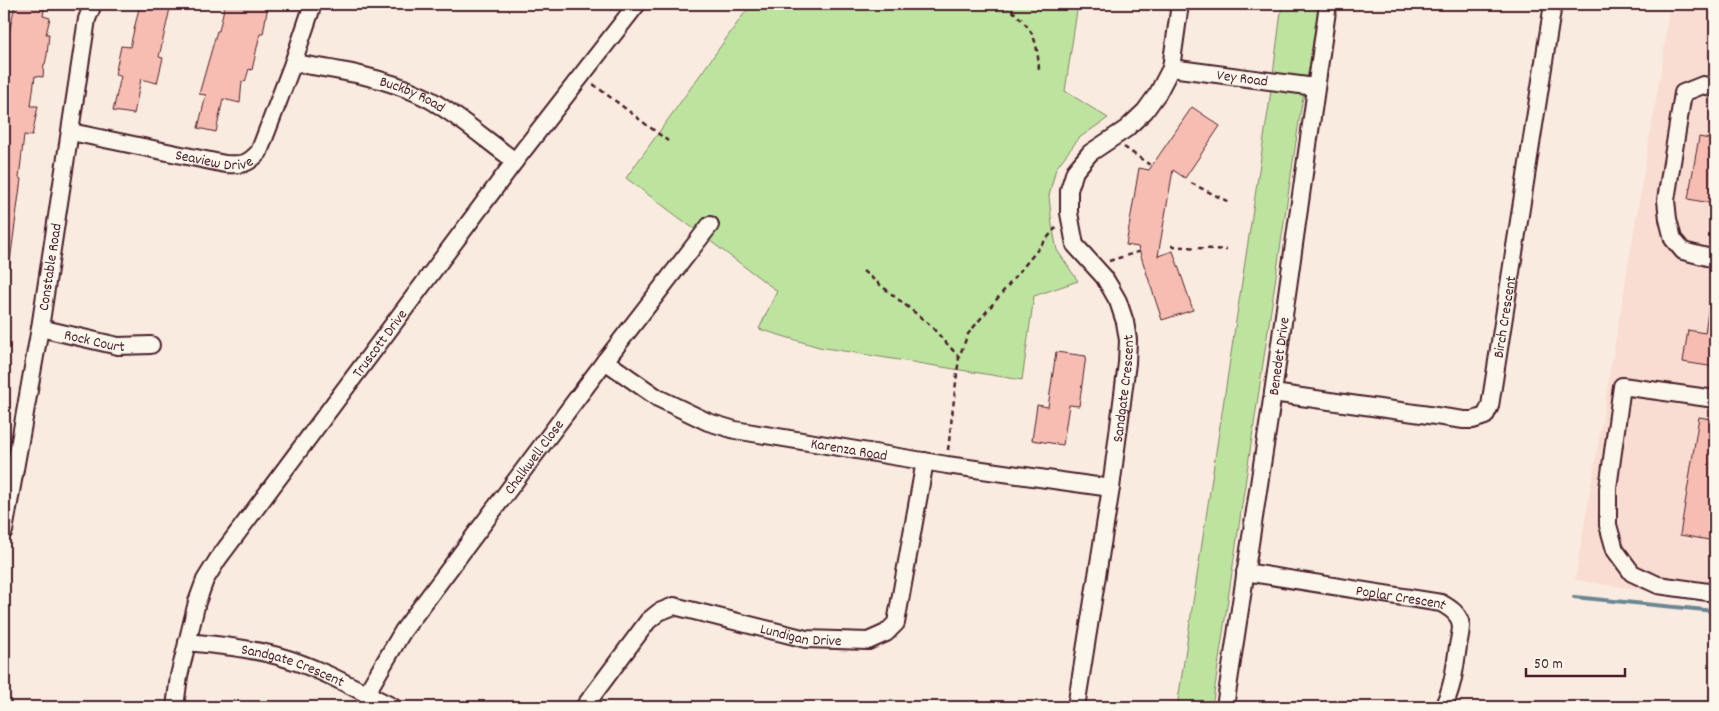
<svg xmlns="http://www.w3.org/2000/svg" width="1719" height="711" font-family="Dekko,sans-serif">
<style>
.built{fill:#f9ddd2}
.green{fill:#bce49f;stroke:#838265}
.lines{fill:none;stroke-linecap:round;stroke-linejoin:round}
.stream{stroke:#698695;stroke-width:4}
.building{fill:#f7bdb2;stroke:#4a1f2b}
.minor-casing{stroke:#4a1f2b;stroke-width:20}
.path{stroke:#4a1f2b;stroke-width:2.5;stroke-dasharray:5 4;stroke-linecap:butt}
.minor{stroke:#fbf7ec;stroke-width:16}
.labels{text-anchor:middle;stroke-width:4;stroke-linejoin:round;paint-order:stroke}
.street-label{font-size:15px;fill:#4a1f2b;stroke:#fbf7ec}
</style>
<rect width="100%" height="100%" fill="#faebe0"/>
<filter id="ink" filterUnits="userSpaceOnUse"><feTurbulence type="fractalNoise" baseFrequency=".02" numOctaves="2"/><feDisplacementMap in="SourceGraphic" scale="10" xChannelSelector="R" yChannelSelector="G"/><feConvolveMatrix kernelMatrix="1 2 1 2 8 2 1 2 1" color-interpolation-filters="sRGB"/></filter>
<g filter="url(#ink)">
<!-- built -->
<path class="built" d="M 1669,4 L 1715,4 L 1715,601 L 1575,580 L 1663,58 Z"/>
<!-- green -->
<g class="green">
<path d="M 751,4 L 1078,4 L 1065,91 L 1108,118 L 1079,138 L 1056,168 L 1049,196 L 1052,225 L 1057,250 L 1078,281 L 1034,296 L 1022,380 L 819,347 L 759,329 L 777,291 L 626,178 Z"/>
<path d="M 1282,4 L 1319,4 L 1309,67 L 1301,108 L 1212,707 L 1177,707 L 1269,105 Z"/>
</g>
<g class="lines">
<!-- stream -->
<path class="stream" d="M 1574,597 L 1715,611"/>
</g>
<!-- building -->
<g class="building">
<path d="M 15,4 L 45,4 L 43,16 L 50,18 L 46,34 L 49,34 L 47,55 L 45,64 L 44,64 L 43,77 L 35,76 L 31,106 L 38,106 L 32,136 L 24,135 L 19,178 L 21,179 L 9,269 L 4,268 L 4,181 L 6,165 L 4,165 L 6,133 L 4,133 L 4,71 L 6,59 L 4,58 Z"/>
<path d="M 140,4 L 171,4 L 159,57 L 163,58 L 157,83 L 141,79 L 134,114 L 113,111 L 121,76 L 115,75 L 121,46 L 130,47 Z"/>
<path d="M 225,4 L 268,5 L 263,34 L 260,34 L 252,70 L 249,69 L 245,82 L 242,81 L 240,103 L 223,99 L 216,132 L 198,128 L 206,95 L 199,94 L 217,31 L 219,31 Z"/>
<path d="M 1192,107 L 1220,126 L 1185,178 L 1173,170 L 1158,256 L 1173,251 L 1193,310 L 1162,320 L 1138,247 L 1126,245 L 1139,168 L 1149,170 Z"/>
<path d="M 1699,137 L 1715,140 L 1715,204 L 1688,199 Z"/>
<path d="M 1709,304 L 1715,304 L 1715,367 L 1683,362 L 1688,330 L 1705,333 Z"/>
<path d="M 1056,352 L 1086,356 L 1079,406 L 1069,405 L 1063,445 L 1032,440 L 1037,405 L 1048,407 Z"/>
<path d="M 1699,417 L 1711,419 L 1711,422 L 1715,422 L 1715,541 L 1680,535 Z"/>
</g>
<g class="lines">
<!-- minor casing -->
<g class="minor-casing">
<g id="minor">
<path id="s1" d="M 293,63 C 339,70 385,77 427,98 C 458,115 486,140 515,161"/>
<path id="s2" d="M 1171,68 L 1315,87"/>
<path d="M 1715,88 L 1703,85 L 1683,93 L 1666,200 L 1668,219 L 1673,239 L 1683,251 L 1715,259"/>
<path id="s3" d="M 71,132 L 225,164 C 242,165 247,165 259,152 L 293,63 L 313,4"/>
<path id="s4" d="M 40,328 L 118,346 L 151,345"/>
<path id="s5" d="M 605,361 L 658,398 L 708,422 L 735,430 L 947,465 L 1111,488"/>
<path id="s6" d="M 1273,393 L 1464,420 L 1473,420 L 1485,416 L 1490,406 L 1553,4"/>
<path d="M 1715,399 L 1622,386 L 1608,488 L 1608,525 L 1615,550 L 1632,573 L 1658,585 L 1715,593"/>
<path id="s7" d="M 4,531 L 40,328 L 87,19 L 93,4"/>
<path id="s8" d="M 1245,572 L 1441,603 C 1450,608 1460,614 1461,626 C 1461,632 1459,640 1458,646 C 1455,667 1453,688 1443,707"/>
<path id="s9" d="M 187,642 C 218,645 248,648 278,656 C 318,667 356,689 393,707"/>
<path id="s10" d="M 366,694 L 403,631 L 605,361 L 710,225"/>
<path id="s11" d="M 175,707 L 179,676 L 197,602 L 205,580 L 218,559 L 515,161 L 637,4"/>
<path id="s12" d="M 584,707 L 648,621 L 659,612 L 674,606 L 806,639 L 868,641 L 886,633 L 896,623 L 925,461"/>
<path id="s13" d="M 1076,707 L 1111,488 L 1127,363 L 1128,340 L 1125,322 L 1118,301 L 1110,287 L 1104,277 L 1075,245 L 1069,213 L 1069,190 L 1075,171 L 1090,153 L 1126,129 L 1145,111 L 1158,93 L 1171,68 L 1180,4"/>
<path id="s14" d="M 1225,707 L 1273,393 L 1328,4"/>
</g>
</g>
<!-- path -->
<g class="path">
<path d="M 1005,4 C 1031,28 1037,33 1039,70"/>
<path d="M 593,84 L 668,141"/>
<path d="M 1124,147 L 1150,165"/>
<path d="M 1191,183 L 1231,203"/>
<path d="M 1171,246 L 1227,250"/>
<path d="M 1109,261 L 1141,251"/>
<path d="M 863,271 L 929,324 L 959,357"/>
<path d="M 948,450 L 959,357 L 968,334 L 1058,225"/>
</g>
<!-- minor -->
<use href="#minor" class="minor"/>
</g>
</g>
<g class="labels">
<!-- street labels -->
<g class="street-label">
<text dy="5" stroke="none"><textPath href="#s2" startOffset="72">Vey Road</textPath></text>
<text dy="5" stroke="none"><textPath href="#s1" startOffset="124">Buckby Road</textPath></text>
<text dy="5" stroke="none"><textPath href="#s3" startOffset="146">Seaview Drive</textPath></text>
<text dy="5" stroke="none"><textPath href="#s7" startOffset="268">Constable Road</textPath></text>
<text dy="5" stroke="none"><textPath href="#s6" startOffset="316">Birch Crescent</textPath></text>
<text dy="5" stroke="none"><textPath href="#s4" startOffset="56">Rock Court</textPath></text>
<text dy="5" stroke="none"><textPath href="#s11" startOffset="425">Truscott Drive</textPath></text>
<text dy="5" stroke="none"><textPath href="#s14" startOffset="355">Benedet Drive</textPath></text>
<text dy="5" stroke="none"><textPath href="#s13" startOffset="322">Sandgate Crescent</textPath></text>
<text dy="5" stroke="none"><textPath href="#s5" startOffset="264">Karenza Road</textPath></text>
<text dy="5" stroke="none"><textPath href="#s10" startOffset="291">Chalkwell Close</textPath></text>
<text dy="5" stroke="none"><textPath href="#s8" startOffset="158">Poplar Crescent</textPath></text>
<text dy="5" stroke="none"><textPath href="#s12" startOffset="268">Lundigan Drive</textPath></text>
<text dy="5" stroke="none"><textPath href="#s9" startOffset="109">Sandgate Crescent</textPath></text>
</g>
</g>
<!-- margin -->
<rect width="1719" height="711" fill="none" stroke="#fbf7ec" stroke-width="20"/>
<rect x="10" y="10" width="1699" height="691" fill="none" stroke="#4a1f2b" stroke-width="2" filter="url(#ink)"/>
<!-- scale -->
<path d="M1526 668v8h99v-8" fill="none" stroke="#4a1f2b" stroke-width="2.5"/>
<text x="1534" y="668" font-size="15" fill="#4a1f2b" stroke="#fbf7ec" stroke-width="4" paint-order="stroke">50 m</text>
</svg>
